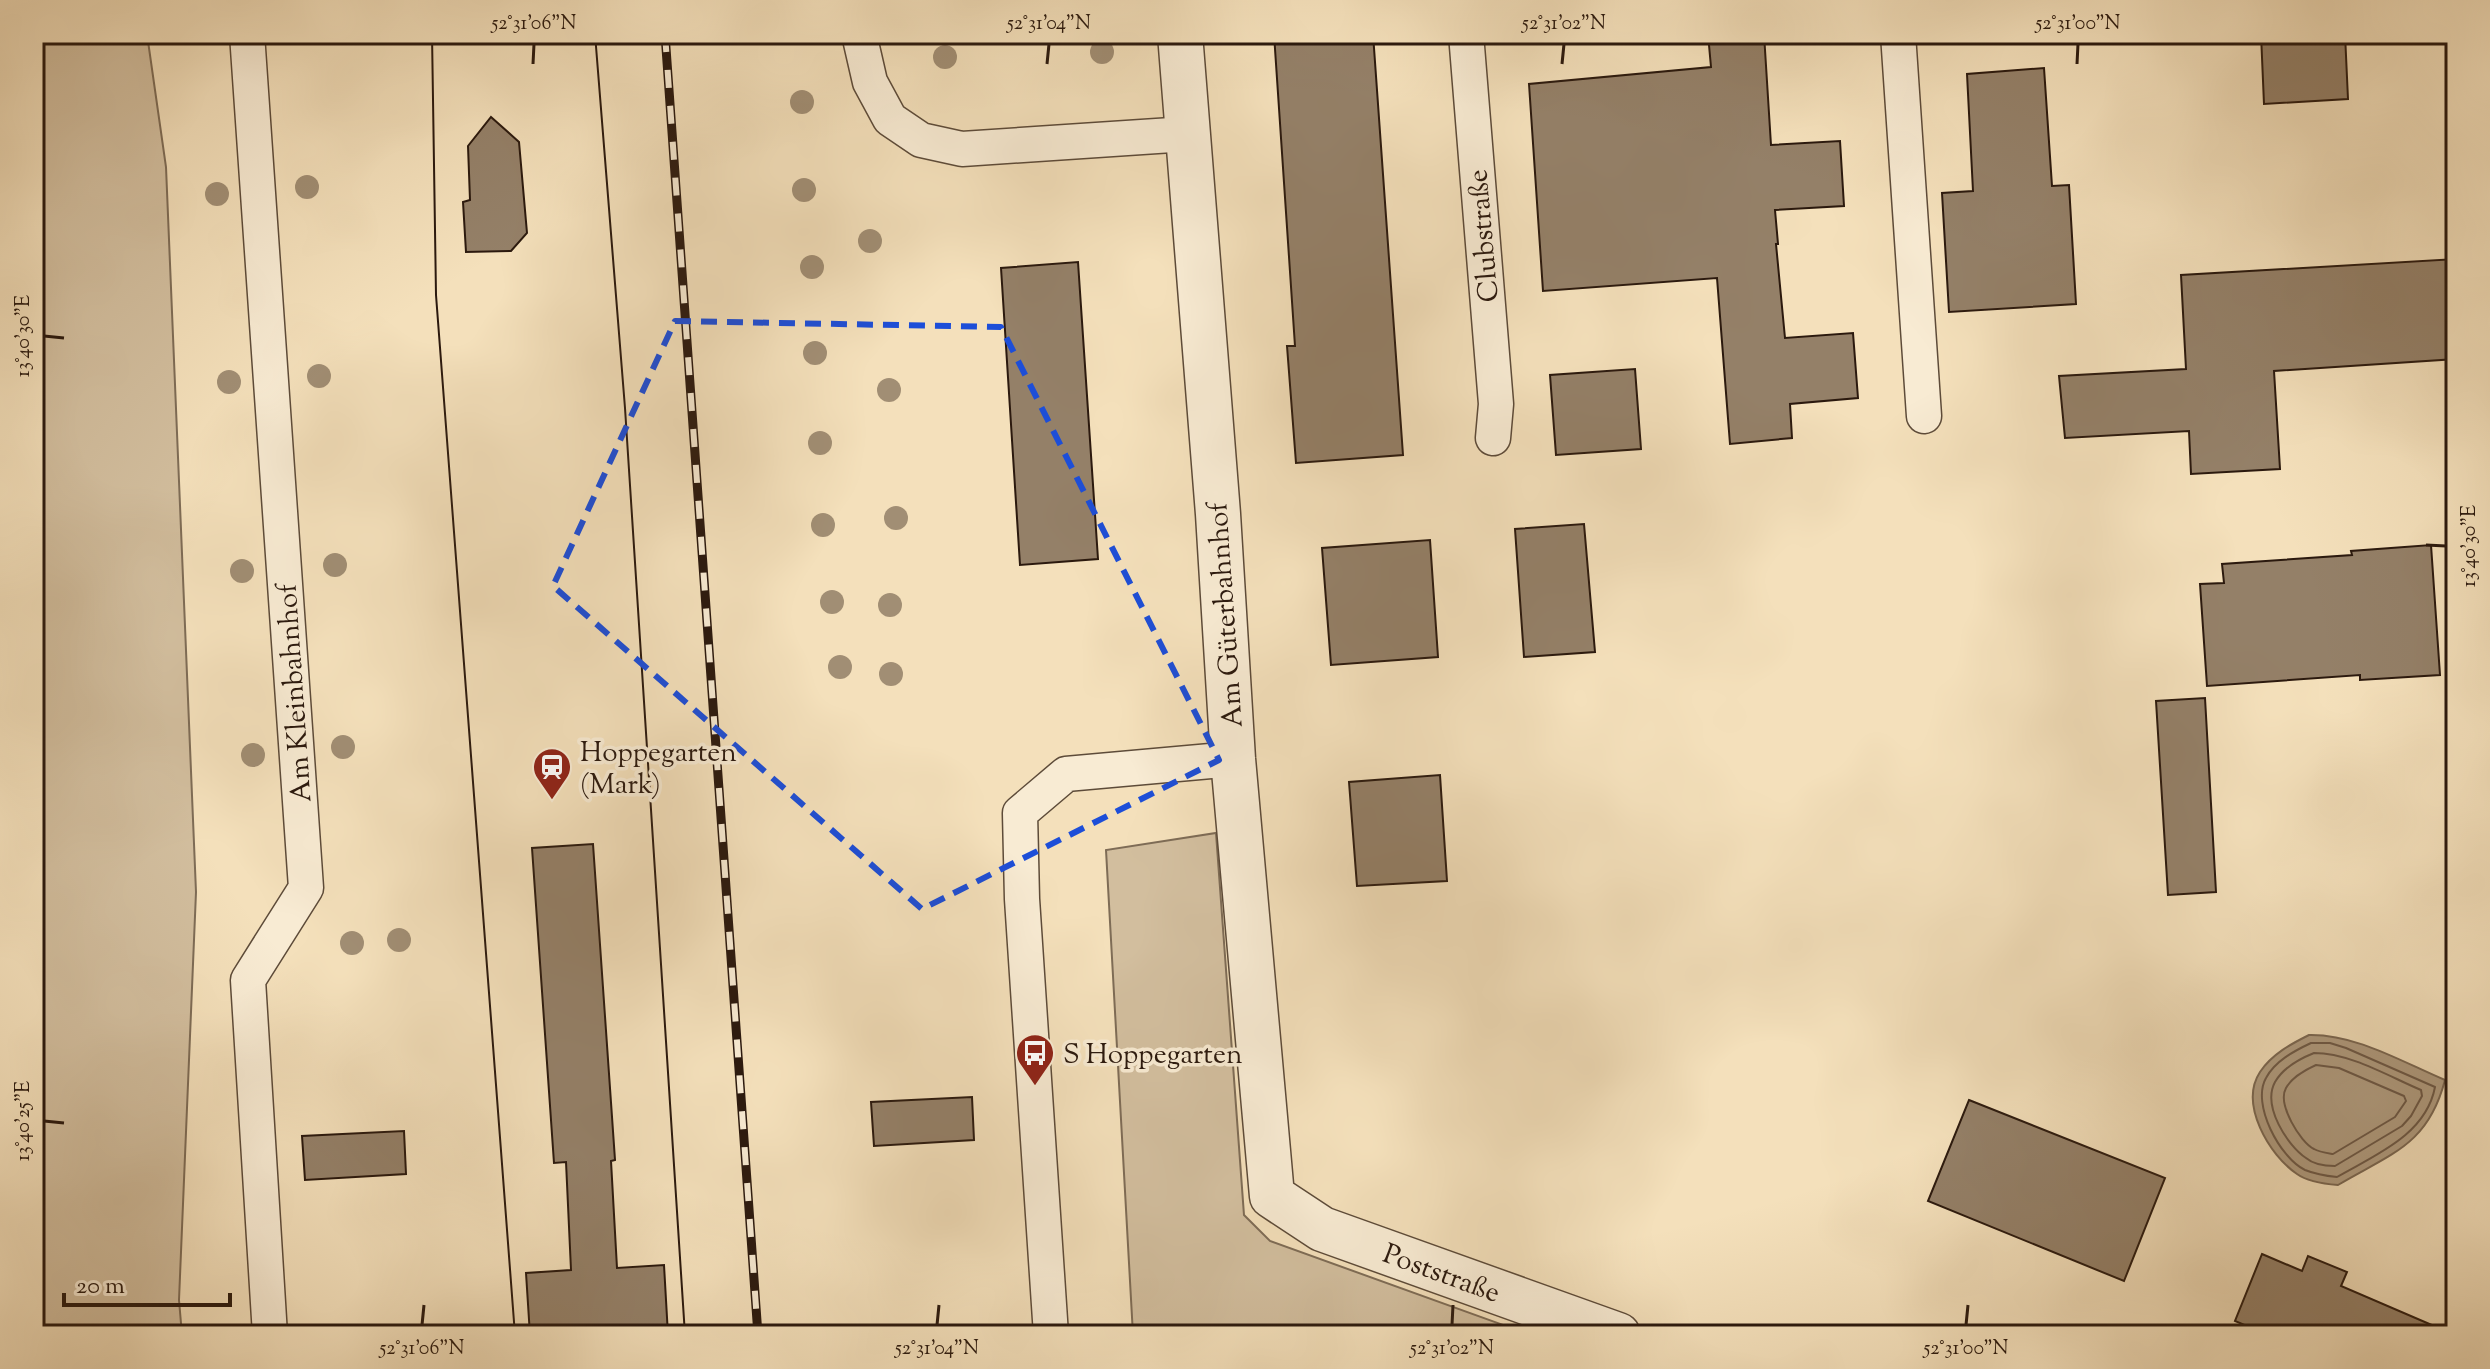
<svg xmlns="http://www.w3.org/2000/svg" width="2490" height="1369" font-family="'Sorts Mill Goudy',serif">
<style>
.green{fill:#d2be9e;stroke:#7e6c56;stroke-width:2}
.water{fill:#b09c80;stroke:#7b6852;stroke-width:2}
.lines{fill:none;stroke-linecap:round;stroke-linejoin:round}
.shore{stroke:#6e5a47;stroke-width:2}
.building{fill:#948068;stroke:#2b190e;stroke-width:2}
.service-casing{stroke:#5d4b39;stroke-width:37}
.minor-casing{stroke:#5d4b39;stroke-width:47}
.service{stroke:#f8ebd3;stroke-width:34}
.minor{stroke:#f8ebd3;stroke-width:44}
.tram{stroke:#2b190e;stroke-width:2}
.rail-casing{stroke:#2b190e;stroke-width:9}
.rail{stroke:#f8ebd3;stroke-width:6;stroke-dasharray:18;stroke-linecap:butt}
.tree{fill:#a18e74}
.marked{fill:none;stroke:#1d4ed8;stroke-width:6;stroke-dasharray:16 10;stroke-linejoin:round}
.ticks{fill:none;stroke:#2b190e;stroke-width:3}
.labels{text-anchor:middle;stroke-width:7;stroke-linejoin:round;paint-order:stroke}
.street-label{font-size:28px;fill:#2b190e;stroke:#f8ebd3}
.poi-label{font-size:28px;fill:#2b190e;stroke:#f8ebd3;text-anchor:start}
.neatline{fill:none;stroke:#2b190e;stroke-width:3}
.ticks-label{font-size:20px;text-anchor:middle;fill:#2b190e}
</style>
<rect width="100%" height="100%" fill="#f4e0bb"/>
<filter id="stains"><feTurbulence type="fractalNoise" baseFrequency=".0025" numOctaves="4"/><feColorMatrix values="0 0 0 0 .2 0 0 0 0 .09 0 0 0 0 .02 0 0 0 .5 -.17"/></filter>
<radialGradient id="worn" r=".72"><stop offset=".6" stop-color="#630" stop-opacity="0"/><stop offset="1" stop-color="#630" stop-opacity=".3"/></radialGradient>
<!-- green -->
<g class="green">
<path d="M 34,34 L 147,34 L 166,167 L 196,892 L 179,1300 L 182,1335 L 34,1335 Z"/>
<path d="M 1216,833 L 1244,1215 L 1270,1241 L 1531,1335 L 1133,1335 L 1106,850 Z"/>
</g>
<!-- water -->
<path class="water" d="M 2309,1035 C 2356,1034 2402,1062 2445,1080 C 2428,1145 2392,1153 2338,1185 C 2325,1184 2308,1182 2297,1174 C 2269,1155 2239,1104 2260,1072 C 2272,1054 2291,1044 2309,1035 Z"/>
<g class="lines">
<!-- shore -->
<g class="shore">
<path d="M 2311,1043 L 2330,1043 L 2346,1048 L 2435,1087 C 2426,1135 2375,1155 2337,1177 C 2327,1176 2315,1174 2305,1170 C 2280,1158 2251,1104 2266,1078 C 2275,1061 2294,1051 2311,1043 Z"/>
<path d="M 2314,1053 C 2350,1053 2388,1076 2421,1090 L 2422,1096 L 2411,1116 L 2402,1126 L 2335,1166 C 2326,1166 2313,1164 2306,1158 C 2287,1145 2262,1106 2275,1082 C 2283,1068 2299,1059 2314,1053 Z"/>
<path d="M 2316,1065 L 2339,1068 L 2404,1096 L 2406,1101 L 2395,1117 L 2333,1154 C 2327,1153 2319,1152 2314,1149 C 2300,1142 2277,1104 2286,1088 C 2292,1077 2305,1070 2316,1065 Z"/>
</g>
</g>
<!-- building -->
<g class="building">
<path d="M 1274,34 L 1373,34 L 1403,455 L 1296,463 L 1287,346 L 1295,346 Z"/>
<path d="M 1708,34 L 1764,34 L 1771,145 L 1840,141 L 1844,206 L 1775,210 L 1778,244 L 1776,244 L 1785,338 L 1853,333 L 1858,398 L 1790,404 L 1792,438 L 1730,444 L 1717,278 L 1543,291 L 1529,84 L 1711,67 Z"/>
<path d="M 2261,34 L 2345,34 L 2348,99 L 2264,104 Z"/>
<path d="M 2044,68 L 2052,186 L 2069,185 L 2076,304 L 1949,312 L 1942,193 L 1973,191 L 1967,74 Z"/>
<path d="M 491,117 L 519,142 L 527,233 L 511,251 L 466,252 L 463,202 L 470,200 L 468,146 Z"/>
<path d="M 2456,259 L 2456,359 L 2274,371 L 2280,469 L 2191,474 L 2189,431 L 2065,438 L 2059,376 L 2186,369 L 2181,275 Z"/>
<path d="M 1078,262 L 1098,559 L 1020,565 L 1001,268 Z"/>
<path d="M 1635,369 L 1641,449 L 1556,455 L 1550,375 Z"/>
<path d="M 1584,524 L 1595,652 L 1524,657 L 1515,529 Z"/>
<path d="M 1430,540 L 1438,657 L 1331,665 L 1322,548 Z"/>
<path d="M 2431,545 L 2440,675 L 2360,680 L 2360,675 L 2207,686 L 2200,584 L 2224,583 L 2222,564 L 2352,555 L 2351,551 Z"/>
<path d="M 2205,698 L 2216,892 L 2168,895 L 2156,701 Z"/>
<path d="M 1440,775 L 1447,881 L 1357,886 L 1349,782 Z"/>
<path d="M 593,844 L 615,1160 L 611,1161 L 617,1268 L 664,1265 L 668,1335 L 530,1335 L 526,1273 L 571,1270 L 566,1162 L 554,1163 L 532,848 Z"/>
<path d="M 972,1097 L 974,1140 L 874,1146 L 871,1102 Z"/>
<path d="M 1969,1100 L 2165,1178 L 2124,1281 L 1928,1201 Z"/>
<path d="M 404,1131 L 406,1174 L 305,1180 L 302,1136 Z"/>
<path d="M 2262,1254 L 2302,1271 L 2308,1256 L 2347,1272 L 2341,1286 L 2455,1335 L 2268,1335 L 2235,1321 Z"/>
</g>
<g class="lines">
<!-- service casing -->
<g class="service-casing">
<g id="service">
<path d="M 247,34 L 306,888 L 248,980 L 270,1335"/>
<path d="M 859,34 L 870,82 L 890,119 L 921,140 L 962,149 L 1187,134"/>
<path d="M 1466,34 L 1496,404 L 1493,438"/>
<path d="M 1898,34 L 1924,416"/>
<path d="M 1051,1335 L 1022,899 L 1020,813 L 1066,774 L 1233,759"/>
</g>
</g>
<!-- minor casing -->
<g class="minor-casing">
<path id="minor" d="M 1180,34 L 1218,514 L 1233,759 L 1272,1196 L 1322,1229 L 1618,1335"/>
</g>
<!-- service -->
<use href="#service" class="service"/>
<!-- minor -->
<use href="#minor" class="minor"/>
<!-- tram -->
<g class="tram">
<path d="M 432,34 L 436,295 L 515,1335"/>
<path d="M 595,34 L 625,408 L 685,1335"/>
</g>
<!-- rail casing -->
<g class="rail-casing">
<path id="rail" d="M 665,34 L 758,1335"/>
</g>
<!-- rail -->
<use href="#rail" class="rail"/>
</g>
<!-- trees -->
<g class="tree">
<circle cx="1102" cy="52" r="12"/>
<circle cx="945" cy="57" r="12"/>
<circle cx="802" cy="102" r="12"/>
<circle cx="307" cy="187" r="12"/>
<circle cx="804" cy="190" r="12"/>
<circle cx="217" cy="194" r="12"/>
<circle cx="870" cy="241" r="12"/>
<circle cx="812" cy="267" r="12"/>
<circle cx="815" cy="353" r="12"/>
<circle cx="319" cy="376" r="12"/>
<circle cx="229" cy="382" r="12"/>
<circle cx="889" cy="390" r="12"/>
<circle cx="820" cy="443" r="12"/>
<circle cx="896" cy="518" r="12"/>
<circle cx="823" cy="525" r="12"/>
<circle cx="335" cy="565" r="12"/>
<circle cx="242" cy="571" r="12"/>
<circle cx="832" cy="602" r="12"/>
<circle cx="890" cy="605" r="12"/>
<circle cx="840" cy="667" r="12"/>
<circle cx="891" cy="674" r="12"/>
<circle cx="343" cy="747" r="12"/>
<circle cx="253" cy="755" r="12"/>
<circle cx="399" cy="940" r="12"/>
<circle cx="352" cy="943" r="12"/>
</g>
<!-- marked area -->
<path class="marked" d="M 675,321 L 1001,327 L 1219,760 L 922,909 L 553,586 Z"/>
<!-- ticks -->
<path class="ticks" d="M 533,64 L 534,44M 1047,64 L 1049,44M 1562,64 L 1564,44M 2077,64 L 2078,44M 44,336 L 64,338M 2426,545 L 2446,546M 44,1121 L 64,1123M 422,1325 L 424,1305M 937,1325 L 939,1305M 1452,1325 L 1453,1305M 1966,1325 L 1968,1305"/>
<!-- icons -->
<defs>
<g id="station-pin" transform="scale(2)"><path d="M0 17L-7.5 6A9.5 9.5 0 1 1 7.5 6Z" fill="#8f2418" stroke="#f8ebd3"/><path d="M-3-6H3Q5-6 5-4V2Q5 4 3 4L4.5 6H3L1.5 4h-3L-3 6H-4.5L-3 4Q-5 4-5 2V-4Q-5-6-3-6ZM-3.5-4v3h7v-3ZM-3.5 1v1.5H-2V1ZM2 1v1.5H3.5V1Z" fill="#fff"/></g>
<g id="bus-pin" transform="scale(2)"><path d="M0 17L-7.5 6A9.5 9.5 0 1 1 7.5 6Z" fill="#8f2418" stroke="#f8ebd3"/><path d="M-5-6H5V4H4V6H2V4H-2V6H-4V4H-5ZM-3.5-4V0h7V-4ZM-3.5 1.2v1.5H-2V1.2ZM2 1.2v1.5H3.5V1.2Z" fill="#fff"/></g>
</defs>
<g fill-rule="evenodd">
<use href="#station-pin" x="552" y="767"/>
<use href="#bus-pin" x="1035" y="1053"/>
</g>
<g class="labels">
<!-- street labels -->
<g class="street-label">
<text transform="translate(1482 236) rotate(-95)" y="10">Clubstraße</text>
<text transform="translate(1224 615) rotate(-94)" y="10">Am Güterbahnhof</text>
<text transform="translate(293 693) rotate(-94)" y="10">Am Kleinbahnhof</text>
<text transform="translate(1442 1272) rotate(20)" y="10">Poststraße</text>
</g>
<!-- poi labels -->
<g class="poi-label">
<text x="580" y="761">Hoppegarten<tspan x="580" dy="32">(Mark)</tspan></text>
<text x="1063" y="1063">S Hoppegarten</text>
</g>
</g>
<!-- margin -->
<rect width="2490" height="1369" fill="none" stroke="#f4e0bb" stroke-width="88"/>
<!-- scale -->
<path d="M64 1293v12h166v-12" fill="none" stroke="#2b190e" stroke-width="4"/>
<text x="76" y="1293" font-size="24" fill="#2b190e" stroke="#f8ebd3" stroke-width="6" paint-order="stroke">20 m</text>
<rect x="44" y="44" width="2402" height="1281" class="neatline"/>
<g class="ticks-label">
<text x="534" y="29">52°31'06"N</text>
<text x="1049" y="29">52°31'04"N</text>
<text x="1564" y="29">52°31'02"N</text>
<text x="2078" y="29">52°31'00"N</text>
<text transform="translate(22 336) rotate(-90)" y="7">13°40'30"E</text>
<text transform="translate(2468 546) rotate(-90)" y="7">13°40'30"E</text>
<text transform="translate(22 1121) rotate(-90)" y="7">13°40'25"E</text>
<text x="422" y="1354">52°31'06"N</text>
<text x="937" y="1354">52°31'04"N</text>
<text x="1452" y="1354">52°31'02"N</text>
<text x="1966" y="1354">52°31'00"N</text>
</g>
<rect width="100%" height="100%" filter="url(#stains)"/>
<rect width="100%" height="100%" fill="url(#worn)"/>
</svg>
